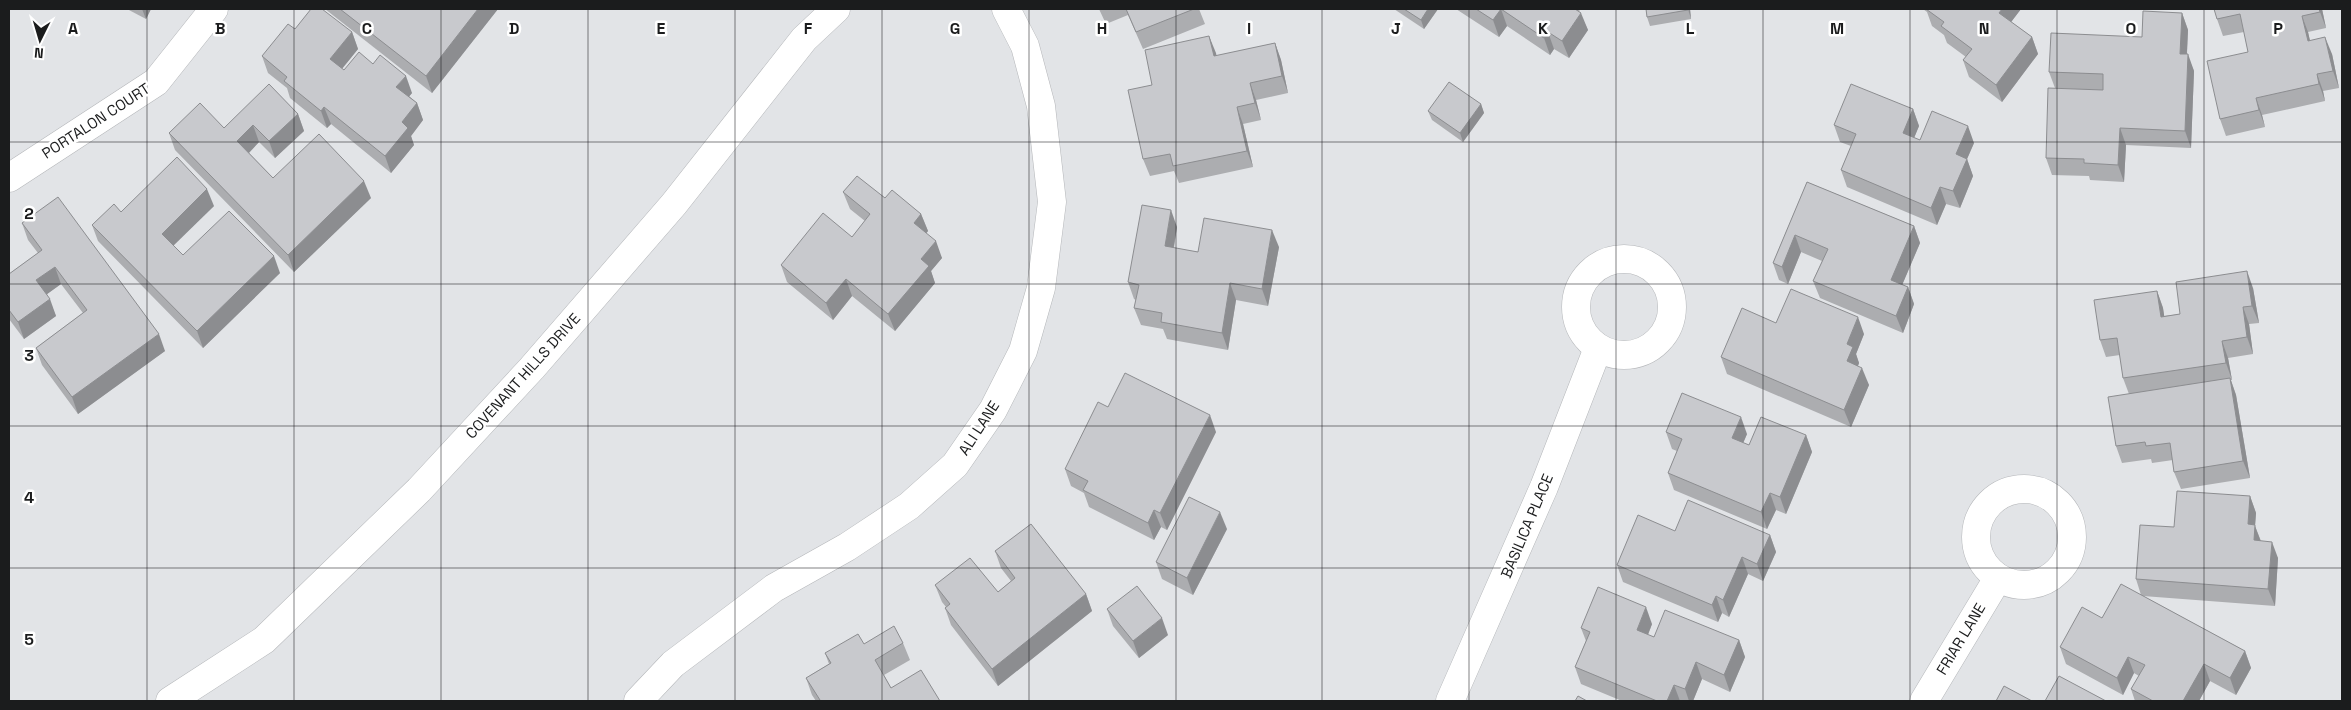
<svg xmlns="http://www.w3.org/2000/svg" width="2351" height="710" font-family="'Space Grotesk',sans-serif">
<style>
.lines{fill:none;stroke-linecap:round;stroke-linejoin:round}
.street-casing{stroke:#b5b7ba;stroke-width:29}
.secondary-casing{stroke:#b5b7ba;stroke-width:29}
.street{stroke:#fff;stroke-width:28}
.secondary{stroke:#fff;stroke-width:28}
.wall{fill:#acadb0}
.shaded-wall{fill:#8c8d90}
.building{fill:#c8c9cd;stroke:#8c8d90}
.grid{fill:none;stroke:#1b1c1d;stroke-width:1;stroke-opacity:0.55}
.labels{text-anchor:middle;stroke-width:5;stroke-linejoin:round;paint-order:stroke}
.street-label{font-size:15px;fill:#1b1c1d;stroke:#fff}
.grid-label{font-size:16px;text-anchor:middle;font-weight:bold;fill:#1b1c1d;stroke:#fff;stroke-width:5;stroke-linejoin:round;paint-order:stroke}
</style>
<rect width="100%" height="100%" fill="#e2e4e7"/>
<g class="lines">
<!-- street casing -->
<g class="street-casing">
<g id="street">
<path d="M 9,178 L 156,82 L 214,9"/>
<circle cx="1624" cy="307" r="48"/>
<circle cx="2024" cy="537" r="48"/>
<path d="M 638,701 L 673,664 L 774,588 L 847,547 L 909,506 L 955,465 L 993,410 L 1023,351 L 1041,288 L 1052,202 L 1041,106 L 1025,46 L 1006,9"/>
<path d="M 1450,701 L 1544,487 L 1598,348"/>
<path d="M 1924,701 L 1998,578"/>
</g>
</g>
<!-- secondary casing -->
<g class="secondary-casing">
<path id="secondary" d="M 170,701 L 264,640 L 419,490 L 532,368 L 674,204 L 804,39 L 836,9"/>
</g>
<!-- street -->
<use href="#street" class="street"/>
<!-- secondary -->
<use href="#secondary" class="secondary"/>
</g>
<!-- wall -->
<g class="wall">
<path d="M 127,9 L 151,9 L 146,19 Z"/>
<path d="M 325,9 L 498,9 L 432,93 Z"/>
<path d="M 1099,9 L 1199,9 L 1205,24 L 1143,49 L 1128,15 L 1106,24 Z"/>
<path d="M 1394,9 L 1438,9 L 1424,29 Z"/>
<path d="M 1456,9 L 1581,9 L 1579,11 L 1588,30 L 1569,58 L 1554,49 L 1550,55 L 1507,26 L 1499,37 Z"/>
<path d="M 1646,9 L 1690,9 L 1691,19 L 1650,26 L 1647,17 Z"/>
<path d="M 1923,9 L 2021,9 L 2011,22 L 2032,37 L 2038,54 L 2002,102 L 1969,77 L 1963,60 L 1966,57 L 1947,43 L 1944,35 L 1932,26 L 1927,12 Z"/>
<path d="M 2214,9 L 2322,9 L 2326,28 L 2308,32 L 2310,41 L 2332,54 L 2339,88 L 2323,91 L 2325,101 L 2262,115 L 2265,127 L 2226,136 L 2220,119 L 2248,52 L 2244,32 L 2223,36 L 2217,19 Z"/>
<path d="M 2182,13 L 2188,30 L 2187,54 L 2194,71 L 2191,148 L 2126,145 L 2124,182 L 2090,180 L 2089,176 L 2052,175 L 2046,158 L 2055,88 L 2049,72 L 2142,37 Z"/>
<path d="M 295,29 L 352,32 L 358,49 L 342,69 L 344,70 L 373,64 L 412,93 L 409,96 L 417,103 L 423,120 L 411,136 L 414,145 L 391,173 L 331,124 L 327,128 L 290,98 L 287,88 L 268,73 L 262,56 Z"/>
<path d="M 1209,36 L 1216,56 L 1275,43 L 1281,60 L 1288,93 L 1256,100 L 1261,120 L 1243,124 L 1253,167 L 1179,183 L 1174,171 L 1150,176 L 1143,159 L 1152,85 Z"/>
<path d="M 1481,104 L 1484,113 L 1463,142 L 1432,120 L 1428,111 Z"/>
<path d="M 1913,109 L 1919,126 L 1914,138 L 1920,140 L 1974,143 L 1967,159 L 1973,176 L 1960,208 L 1946,204 L 1937,225 L 1847,187 L 1841,170 L 1851,146 L 1840,142 L 1834,125 Z"/>
<path d="M 298,114 L 304,131 L 275,158 L 259,142 L 249,153 L 273,178 L 371,198 L 294,272 L 175,150 L 169,133 L 224,128 Z"/>
<path d="M 1807,182 L 1914,226 L 1920,243 L 1902,285 L 1908,287 L 1914,304 L 1903,333 L 1820,298 L 1813,281 L 1822,261 L 1801,252 L 1788,284 L 1779,280 L 1773,263 Z"/>
<path d="M 843,192 L 885,198 L 921,214 L 928,231 L 926,233 L 942,258 L 931,271 L 935,283 L 895,331 L 852,296 L 833,320 L 787,282 L 781,265 L 852,237 L 865,221 L 850,209 Z"/>
<path d="M 214,206 L 173,245 L 183,255 L 280,273 L 203,348 L 98,241 L 92,225 L 121,212 Z"/>
<path d="M 22,223 L 165,351 L 78,414 L 42,365 L 36,348 L 83,313 L 61,284 L 47,294 L 56,316 L 24,339 L 9,319 L 9,274 L 38,253 L 28,240 Z"/>
<path d="M 1177,227 L 1174,248 L 1198,252 L 1279,247 L 1268,306 L 1236,300 L 1228,350 L 1167,339 L 1163,329 L 1141,325 L 1134,308 L 1136,300 L 1134,299 L 1128,282 Z"/>
<path d="M 2253,288 L 2259,323 L 2249,324 L 2253,354 L 2228,358 L 2232,380 L 2231,380 L 2236,395 L 2250,478 L 2181,489 L 2174,472 L 2173,460 L 2152,463 L 2151,459 L 2122,463 L 2116,446 L 2129,394 L 2123,378 L 2120,355 L 2106,357 L 2100,340 L 2157,291 L 2163,308 L 2164,316 L 2180,314 Z"/>
<path d="M 1776,323 L 1864,334 L 1856,354 L 1859,363 L 1858,366 L 1869,385 L 1851,427 L 1727,374 L 1721,357 Z"/>
<path d="M 1108,407 L 1216,432 L 1167,530 L 1161,527 L 1154,540 L 1089,507 L 1084,493 L 1071,486 L 1065,469 Z"/>
<path d="M 1666,432 L 1747,434 L 1743,443 L 1749,445 L 1806,435 L 1812,452 L 1786,514 L 1776,510 L 1767,529 L 1674,490 L 1668,473 L 1677,451 L 1672,449 Z"/>
<path d="M 2250,496 L 2256,513 L 2255,526 L 2261,541 L 2278,558 L 2275,606 L 2143,596 L 2245,651 L 2251,668 L 2236,695 L 2210,681 L 2199,701 L 2135,701 L 2131,689 L 2139,676 L 2134,673 L 2123,695 L 2066,664 L 2060,647 L 2102,618 L 2141,595 L 2136,579 L 2174,527 Z"/>
<path d="M 1227,529 L 1193,595 L 1162,579 L 1156,562 Z"/>
<path d="M 1675,531 L 1770,535 L 1776,552 L 1763,581 L 1748,574 L 1729,617 L 1722,613 L 1718,622 L 1623,582 L 1617,565 Z"/>
<path d="M 995,551 L 1086,594 L 1092,611 L 998,686 L 951,625 L 945,608 L 946,607 L 942,602 L 935,585 L 998,592 L 1011,581 L 1001,568 Z"/>
<path d="M 1107,609 L 1168,635 L 1139,658 L 1113,626 Z"/>
<path d="M 1652,624 L 1648,635 L 1654,637 L 1739,640 L 1745,657 L 1730,692 L 1702,679 L 1693,701 L 1622,701 L 1581,684 L 1575,667 L 1586,641 L 1581,628 Z"/>
<path d="M 903,643 L 910,660 L 884,675 L 891,688 L 940,701 L 816,701 L 812,695 L 806,678 L 829,664 L 825,653 Z"/>
</g>
<!-- shaded-wall -->
<g class="shaded-wall">
<path d="M 142,9 L 151,9 L 146,19 Z"/>
<path d="M 478,9 L 498,9 L 432,93 L 426,76 Z"/>
<path d="M 1428,9 L 1438,9 L 1424,29 L 1421,20 Z"/>
<path d="M 1501,9 L 1507,26 L 1499,37 L 1493,20 Z"/>
<path d="M 1688,9 L 1690,9 L 1691,19 Z"/>
<path d="M 2002,9 L 2021,9 L 2005,30 L 1999,13 Z"/>
<path d="M 2319,9 L 2322,9 L 2326,28 L 2320,12 Z"/>
<path d="M 1581,13 L 1588,30 L 1569,58 L 1562,41 Z"/>
<path d="M 2182,13 L 2188,30 L 2186,70 L 2180,54 Z"/>
<path d="M 2302,16 L 2308,32 L 2314,58 L 2308,41 Z"/>
<path d="M 352,32 L 358,49 L 336,76 L 330,59 Z"/>
<path d="M 1548,32 L 1554,49 L 1550,55 L 1544,38 Z"/>
<path d="M 1209,36 L 1216,53 L 1220,73 L 1214,56 Z"/>
<path d="M 2032,37 L 2038,54 L 2002,102 L 1996,85 Z"/>
<path d="M 2325,37 L 2332,54 L 2339,88 L 2333,71 Z"/>
<path d="M 1275,43 L 1281,60 L 1288,93 L 1282,76 Z"/>
<path d="M 2188,54 L 2194,71 L 2191,148 L 2185,131 Z"/>
<path d="M 2317,74 L 2323,91 L 2325,101 L 2319,84 Z"/>
<path d="M 406,76 L 412,93 L 403,104 L 396,87 Z"/>
<path d="M 1250,83 L 1256,100 L 1261,120 L 1255,103 Z"/>
<path d="M 2256,98 L 2262,115 L 2265,127 L 2259,110 Z"/>
<path d="M 417,103 L 423,120 L 411,136 L 414,145 L 391,173 L 385,156 L 402,122 Z"/>
<path d="M 1481,104 L 1484,113 L 1463,142 L 1460,133 Z"/>
<path d="M 324,107 L 331,124 L 327,128 L 321,111 Z"/>
<path d="M 1237,107 L 1243,124 L 1253,167 L 1247,151 Z"/>
<path d="M 1913,109 L 1919,126 L 1909,150 L 1903,133 Z"/>
<path d="M 298,114 L 304,131 L 275,158 L 269,141 Z"/>
<path d="M 253,125 L 259,142 L 244,158 L 237,141 Z"/>
<path d="M 1968,126 L 1974,143 L 1967,159 L 1973,176 L 1960,208 L 1953,191 L 1956,154 Z"/>
<path d="M 2120,128 L 2126,145 L 2124,182 L 2118,165 Z"/>
<path d="M 364,181 L 371,198 L 294,272 L 288,255 Z"/>
<path d="M 1940,187 L 1946,204 L 1937,225 L 1931,208 Z"/>
<path d="M 207,189 L 214,206 L 168,251 L 162,234 Z"/>
<path d="M 1171,210 L 1177,227 L 1171,263 L 1165,246 Z"/>
<path d="M 921,214 L 928,231 L 921,240 L 914,223 Z"/>
<path d="M 1914,226 L 1920,243 L 1897,297 L 1891,280 Z"/>
<path d="M 1272,230 L 1279,247 L 1268,306 L 1262,289 Z"/>
<path d="M 1795,235 L 1801,252 L 1788,284 L 1782,267 Z"/>
<path d="M 936,241 L 942,258 L 931,271 L 935,283 L 895,331 L 888,314 L 921,259 Z"/>
<path d="M 274,256 L 280,273 L 203,348 L 197,331 Z"/>
<path d="M 55,267 L 61,284 L 43,297 L 36,280 Z"/>
<path d="M 2247,271 L 2253,288 L 2259,323 L 2252,306 Z"/>
<path d="M 846,279 L 852,296 L 833,320 L 826,303 Z"/>
<path d="M 1230,283 L 1236,300 L 1228,350 L 1222,333 Z"/>
<path d="M 1908,287 L 1914,304 L 1903,333 L 1896,316 Z"/>
<path d="M 2157,291 L 2163,308 L 2167,334 L 2161,317 Z"/>
<path d="M 50,299 L 56,316 L 24,339 L 18,322 Z"/>
<path d="M 2243,307 L 2249,324 L 2253,354 L 2247,337 Z"/>
<path d="M 1858,317 L 1864,334 L 1856,354 L 1859,363 L 1853,378 L 1847,361 L 1847,344 Z"/>
<path d="M 159,334 L 165,351 L 78,414 L 72,397 Z"/>
<path d="M 2222,341 L 2228,358 L 2232,380 L 2226,363 Z"/>
<path d="M 1862,368 L 1869,385 L 1851,427 L 1844,410 Z"/>
<path d="M 2230,378 L 2236,395 L 2250,478 L 2243,461 Z"/>
<path d="M 1210,415 L 1216,432 L 1167,530 L 1160,513 Z"/>
<path d="M 1741,417 L 1747,434 L 1738,455 L 1732,438 Z"/>
<path d="M 1806,435 L 1812,452 L 1786,514 L 1780,497 Z"/>
<path d="M 1770,493 L 1776,510 L 1767,529 L 1761,512 Z"/>
<path d="M 2250,496 L 2256,513 L 2255,526 L 2261,542 L 2260,557 L 2248,524 Z"/>
<path d="M 1154,510 L 1161,527 L 1154,540 L 1148,523 Z"/>
<path d="M 1220,512 L 1227,529 L 1193,595 L 1187,578 Z"/>
<path d="M 1770,535 L 1776,552 L 1763,581 L 1757,564 Z"/>
<path d="M 2272,542 L 2278,558 L 2275,606 L 2268,589 Z"/>
<path d="M 1742,557 L 1748,574 L 1729,617 L 1723,600 Z"/>
<path d="M 1086,594 L 1092,611 L 998,686 L 992,669 Z"/>
<path d="M 1716,596 L 1722,613 L 1718,622 L 1712,605 Z"/>
<path d="M 1646,607 L 1652,624 L 1643,647 L 1637,630 Z"/>
<path d="M 1162,618 L 1168,635 L 1139,658 L 1133,641 Z"/>
<path d="M 1739,640 L 1745,657 L 1730,692 L 1724,675 Z"/>
<path d="M 2245,651 L 2251,668 L 2236,695 L 2230,678 Z"/>
<path d="M 2128,657 L 2134,673 L 2123,695 L 2117,678 Z"/>
<path d="M 1696,662 L 1702,679 L 1693,701 L 1689,701 L 1685,689 Z"/>
<path d="M 2204,664 L 2210,681 L 2199,701 L 2183,701 Z"/>
<path d="M 1674,685 L 1680,701 L 1667,701 Z"/>
</g>
<!-- building -->
<g class="building">
<path d="M 311,9 L 322,9 L 352,32 L 330,59 L 344,70 L 359,52 L 373,64 L 380,55 L 406,76 L 396,87 L 417,103 L 402,122 L 408,128 L 385,156 L 324,107 L 321,111 L 284,81 L 287,77 L 262,56 L 288,24 L 295,29 Z"/>
<path d="M 340,9 L 478,9 L 426,76 Z"/>
<path d="M 1126,9 L 1194,9 L 1136,32 Z"/>
<path d="M 1404,9 L 1428,9 L 1421,20 Z"/>
<path d="M 1476,9 L 1575,9 L 1581,13 L 1562,41 L 1548,32 L 1544,38 L 1501,9 L 1493,20 Z"/>
<path d="M 1646,9 L 1688,9 L 1688,10 L 1647,17 Z"/>
<path d="M 1926,9 L 2002,9 L 1999,13 L 2032,37 L 1996,85 L 1963,60 L 1972,49 L 1941,26 L 1944,22 Z"/>
<path d="M 2214,9 L 2319,9 L 2320,12 L 2302,16 L 2308,41 L 2325,37 L 2333,71 L 2317,74 L 2319,84 L 2256,98 L 2259,110 L 2220,119 L 2207,61 L 2248,52 L 2240,14 L 2217,19 Z"/>
<path d="M 2143,11 L 2182,13 L 2180,54 L 2188,54 L 2185,131 L 2120,128 L 2118,165 L 2084,163 L 2084,159 L 2046,158 L 2048,88 L 2103,90 L 2103,74 L 2049,72 L 2051,33 L 2142,37 Z"/>
<path d="M 1209,36 L 1214,56 L 1275,43 L 1282,76 L 1250,83 L 1255,103 L 1237,107 L 1247,151 L 1173,166 L 1170,154 L 1143,159 L 1128,90 L 1152,85 L 1145,50 Z"/>
<path d="M 1449,82 L 1481,104 L 1460,133 L 1428,111 Z"/>
<path d="M 269,84 L 298,114 L 269,141 L 253,125 L 237,141 L 273,178 L 319,134 L 364,181 L 288,255 L 169,133 L 200,103 L 224,128 Z"/>
<path d="M 1851,84 L 1913,109 L 1903,133 L 1920,140 L 1932,111 L 1968,126 L 1956,154 L 1967,159 L 1953,191 L 1940,187 L 1931,208 L 1841,170 L 1856,134 L 1834,125 Z"/>
<path d="M 177,157 L 207,189 L 162,234 L 183,255 L 229,211 L 274,256 L 197,331 L 92,225 L 114,204 L 121,212 Z"/>
<path d="M 857,176 L 885,198 L 892,190 L 921,214 L 914,223 L 936,241 L 921,259 L 929,266 L 888,314 L 846,279 L 826,303 L 781,265 L 823,213 L 852,237 L 870,214 L 843,192 Z"/>
<path d="M 1807,182 L 1914,226 L 1891,280 L 1908,287 L 1896,316 L 1813,281 L 1828,249 L 1795,235 L 1782,267 L 1773,263 Z"/>
<path d="M 58,197 L 159,334 L 72,397 L 36,348 L 87,310 L 55,267 L 36,280 L 50,299 L 18,322 L 9,310 L 9,274 L 42,250 L 22,223 Z"/>
<path d="M 1142,205 L 1171,210 L 1165,246 L 1198,252 L 1204,218 L 1272,230 L 1262,289 L 1230,283 L 1222,333 L 1161,322 L 1162,313 L 1134,308 L 1139,285 L 1128,282 Z"/>
<path d="M 2247,271 L 2252,306 L 2243,307 L 2247,337 L 2222,341 L 2226,363 L 2123,378 L 2117,338 L 2100,340 L 2094,300 L 2157,291 L 2161,317 L 2180,314 L 2176,282 Z"/>
<path d="M 1791,289 L 1858,317 L 1847,344 L 1853,347 L 1847,361 L 1862,368 L 1844,410 L 1721,357 L 1742,308 L 1776,323 Z"/>
<path d="M 1125,373 L 1210,415 L 1160,513 L 1154,510 L 1148,523 L 1083,490 L 1088,481 L 1065,469 L 1098,402 L 1108,407 Z"/>
<path d="M 2230,378 L 2243,461 L 2174,472 L 2170,443 L 2146,446 L 2145,442 L 2116,446 L 2108,397 Z"/>
<path d="M 1682,393 L 1741,417 L 1732,438 L 1749,445 L 1761,417 L 1806,435 L 1780,497 L 1770,493 L 1761,512 L 1668,473 L 1682,439 L 1666,432 Z"/>
<path d="M 2177,491 L 2250,496 L 2248,524 L 2255,525 L 2254,540 L 2272,542 L 2268,589 L 2136,579 L 2140,525 L 2174,527 Z"/>
<path d="M 1189,497 L 1220,512 L 1187,578 L 1156,562 Z"/>
<path d="M 1688,500 L 1770,535 L 1757,564 L 1742,557 L 1723,600 L 1716,596 L 1712,605 L 1617,565 L 1638,515 L 1675,531 Z"/>
<path d="M 1031,524 L 1086,594 L 992,669 L 945,608 L 950,604 L 935,585 L 970,558 L 998,592 L 1015,578 L 995,551 Z"/>
<path d="M 2121,584 L 2245,651 L 2230,678 L 2204,664 L 2183,701 L 2153,701 L 2131,689 L 2145,665 L 2128,657 L 2117,678 L 2060,647 L 2082,607 L 2102,618 Z"/>
<path d="M 1137,586 L 1162,618 L 1133,641 L 1107,609 Z"/>
<path d="M 1598,587 L 1646,607 L 1637,630 L 1654,637 L 1665,610 L 1739,640 L 1724,675 L 1696,662 L 1685,689 L 1674,685 L 1667,701 L 1657,701 L 1575,667 L 1590,632 L 1581,628 Z"/>
<path d="M 894,626 L 903,643 L 875,660 L 891,688 L 921,670 L 940,701 L 819,701 L 820,700 L 806,678 L 831,663 L 825,653 L 858,634 L 864,644 Z"/>
<path d="M 2059,676 L 2106,701 L 2045,701 Z"/>
<path d="M 2004,686 L 2032,701 L 1996,701 Z"/>
<path d="M 1578,696 L 1587,701 L 1575,701 Z"/>
</g>
<!-- grid -->
<path class="grid" d="M 147,9 L 147,701M 294,9 L 294,701M 441,9 L 441,701M 588,9 L 588,701M 735,9 L 735,701M 882,9 L 882,701M 1029,9 L 1029,701M 1176,9 L 1176,701M 1322,9 L 1322,701M 1469,9 L 1469,701M 1616,9 L 1616,701M 1763,9 L 1763,701M 1910,9 L 1910,701M 2057,9 L 2057,701M 2204,9 L 2204,701M 9,142 L 2342,142M 9,284 L 2342,284M 9,426 L 2342,426M 9,568 L 2342,568"/>
<g class="labels">
<!-- street labels -->
<g class="street-label">
<text transform="translate(96 121) rotate(-33)" y="5">PORTALON COURT</text>
<text transform="translate(523 376) rotate(-48)" y="5">COVENANT HILLS DRIVE</text>
<text transform="translate(979 428) rotate(-57)" y="5">ALI LANE</text>
<text transform="translate(1527 526) rotate(-67)" y="5">BASILICA PLACE</text>
<text transform="translate(1961 639) rotate(-59)" y="5">FRIAR LANE</text>
</g>
</g>
<g class="grid-label">
<text x="73" y="34">A</text>
<text x="220" y="34">B</text>
<text x="367" y="34">C</text>
<text x="514" y="34">D</text>
<text x="661" y="34">E</text>
<text x="808" y="34">F</text>
<text x="955" y="34">G</text>
<text x="1102" y="34">H</text>
<text x="1249" y="34">I</text>
<text x="1396" y="34">J</text>
<text x="1543" y="34">K</text>
<text x="1690" y="34">L</text>
<text x="1837" y="34">M</text>
<text x="1984" y="34">N</text>
<text x="2131" y="34">O</text>
<text x="2278" y="34">P</text>
<text x="29" y="219">2</text>
<text x="29" y="361">3</text>
<text x="29" y="503">4</text>
<text x="29" y="645">5</text>
</g>
<!-- border -->
<rect width="2351" height="710" fill="none" stroke="#1b1c1d" stroke-width="20"/>
<!-- north arrow -->
<g transform="translate(40 40) rotate(185)" stroke="#ffffff" stroke-width="4" paint-order="stroke">
<path d="M0-4L9 19L0 12L-9 19Z" fill="#1b1c1d"/>
<text y="-8" font-size="14" font-weight="bold" text-anchor="middle" fill="#1b1c1d">N</text>
</g>
</svg>
